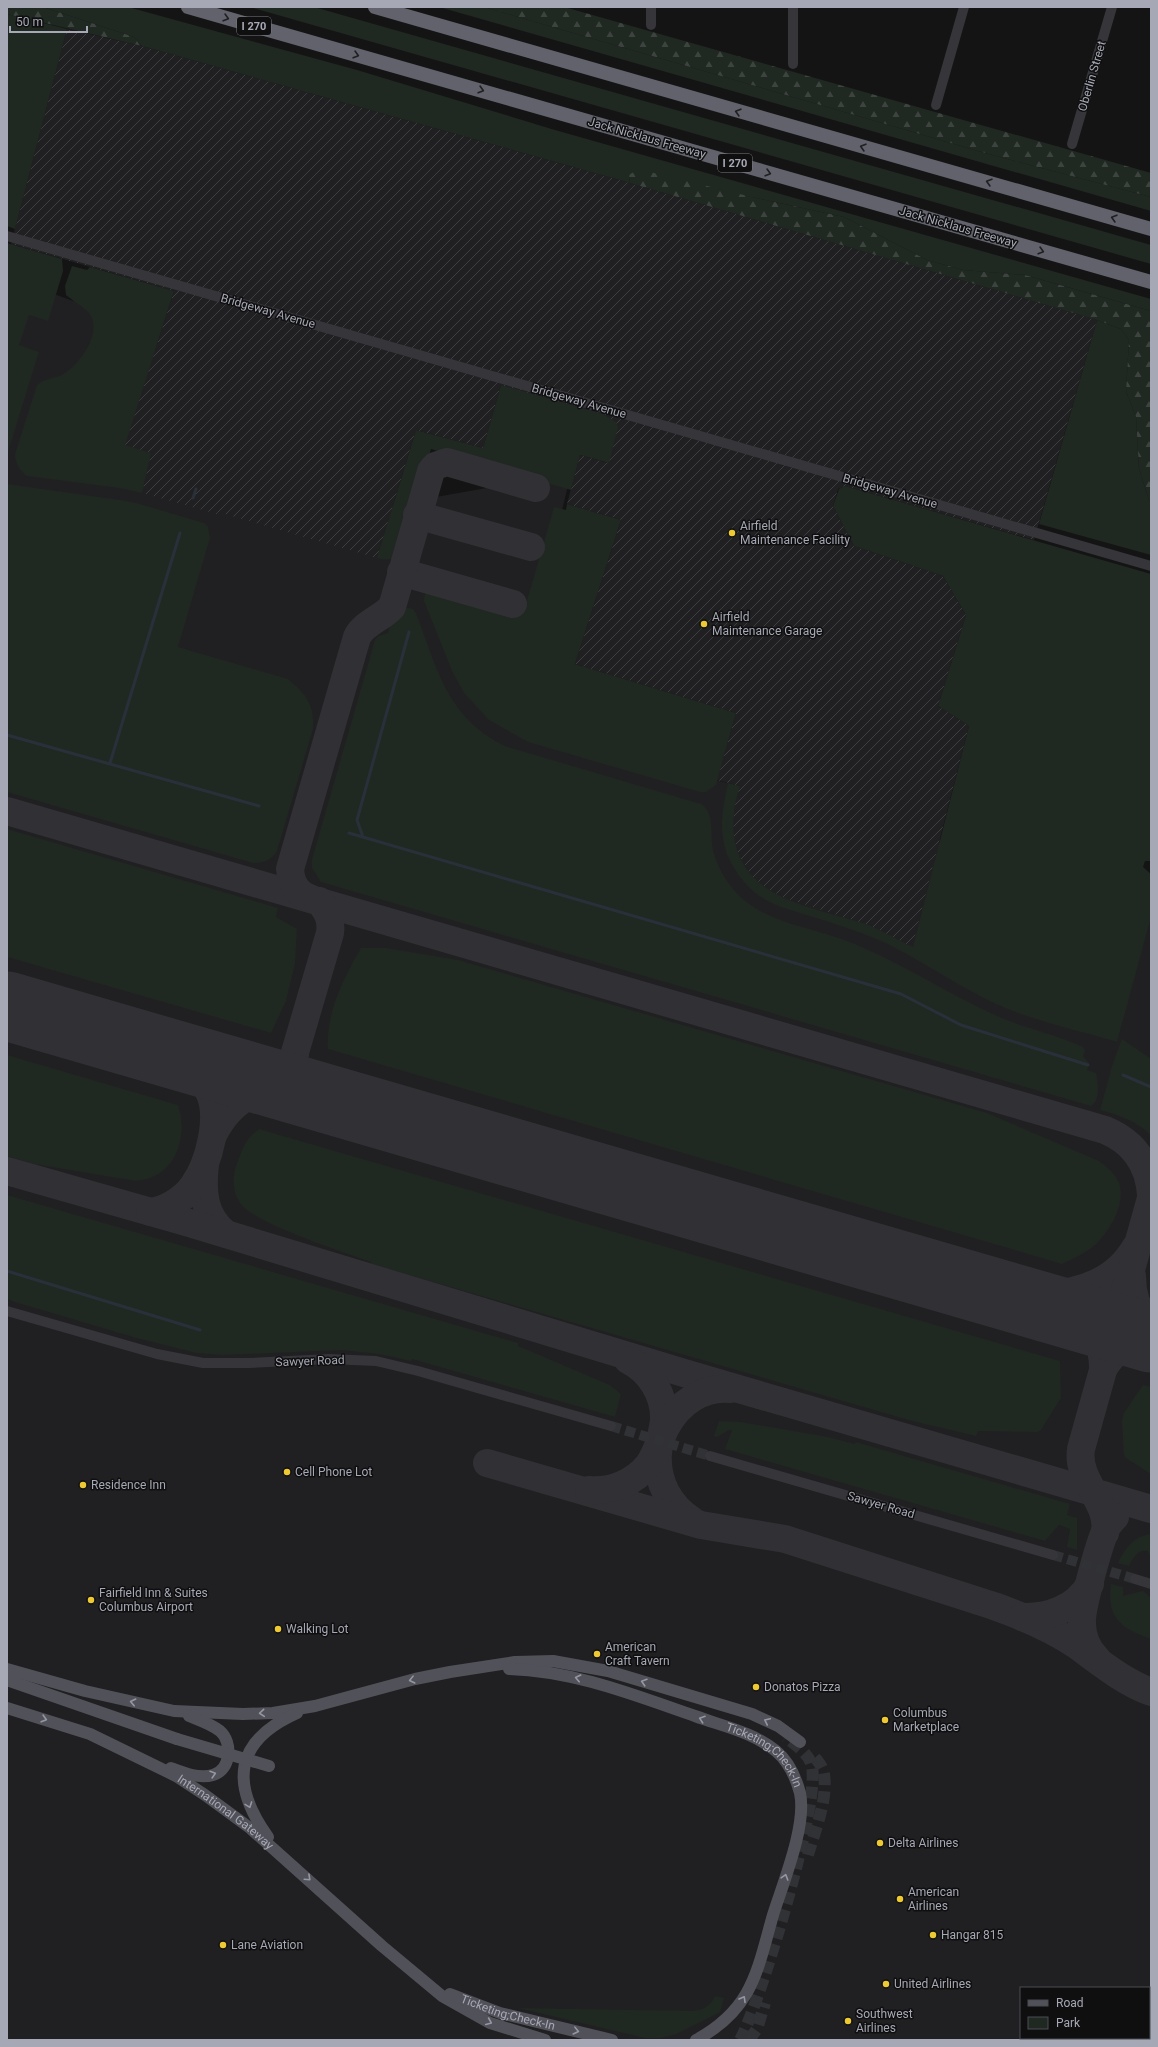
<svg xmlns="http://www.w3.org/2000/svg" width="1158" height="2047" font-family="Roboto,sans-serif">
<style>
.built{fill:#202022;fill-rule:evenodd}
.industrial{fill:url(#industrial-furrows)}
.green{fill:#202822}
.forest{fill:url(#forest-firs)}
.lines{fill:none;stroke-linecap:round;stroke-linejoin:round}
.stream{stroke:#2a3039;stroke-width:3}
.taxiway{stroke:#313135;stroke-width:28}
.runway{stroke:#313135;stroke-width:69}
.minor-tunnel{stroke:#313235;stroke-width:10;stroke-dasharray:10 5;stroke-linecap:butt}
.major-tunnel{stroke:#313235;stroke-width:12;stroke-dasharray:12 6;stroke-linecap:butt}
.minor{stroke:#35353a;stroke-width:10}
.major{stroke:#515159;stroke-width:12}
.highway{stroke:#61626b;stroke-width:14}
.major-bridge{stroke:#515159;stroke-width:12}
.oneway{stroke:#1f2022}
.oneway2{stroke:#9597a3}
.poi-dot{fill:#edc934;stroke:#0f0f10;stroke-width:1.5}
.labels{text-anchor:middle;stroke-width:3;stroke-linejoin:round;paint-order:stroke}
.shield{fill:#0f0f10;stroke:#797a84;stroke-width:1}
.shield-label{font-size:11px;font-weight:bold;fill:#a6a8b5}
.street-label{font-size:12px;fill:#a6a8b5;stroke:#0f0f10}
.poi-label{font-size:12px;fill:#a6a8b5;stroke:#0f0f10;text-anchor:start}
</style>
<defs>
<pattern id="industrial-furrows" width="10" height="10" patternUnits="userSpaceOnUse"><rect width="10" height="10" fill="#202022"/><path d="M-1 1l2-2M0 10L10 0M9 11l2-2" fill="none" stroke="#3d3e40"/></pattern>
<pattern id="forest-firs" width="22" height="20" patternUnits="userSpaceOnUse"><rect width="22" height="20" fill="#202822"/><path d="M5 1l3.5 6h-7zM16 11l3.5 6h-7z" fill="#3d4440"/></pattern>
</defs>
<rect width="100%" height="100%" fill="#141415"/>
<!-- built -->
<path class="built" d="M 26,284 L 104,312 L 369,509 L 571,473 L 511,723 L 1151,901 L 1151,2040 L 7,2040 L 7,356 ZM 1021,1988 L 1149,1988 L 1149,2038 L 1021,2038 Z"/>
<!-- industrial -->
<path class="industrial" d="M 67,29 L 142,46 L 630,183 L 1097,320 L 1034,540 L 845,486 L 838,489 L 833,506 L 854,546 L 943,576 L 966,615 L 938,706 L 969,726 L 912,947 L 868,925 L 788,899 L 771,891 L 752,877 L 741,859 L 734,841 L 733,820 L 735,802 L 740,786 L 717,780 L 736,713 L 575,664 L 621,520 L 567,504 L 580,455 L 608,463 L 501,385 L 483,448 L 416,430 L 377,558 L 218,512 L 217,514 L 142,493 L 151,454 L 125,445 L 174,291 L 11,244 Z"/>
<!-- green -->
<g class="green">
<path d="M 43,7 L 128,7 L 357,70 L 555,130 L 1151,299 L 1151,311 L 1025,275 L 963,270 L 927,260 L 844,217 L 756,198 L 629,175 L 630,183 L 142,46 L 134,37 Z"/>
<path d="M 250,7 L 314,7 L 1151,245 L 1151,264 Z"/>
<path d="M 439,7 L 484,7 L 985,153 L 1151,197 L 1151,211 Z"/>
<path d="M 7,14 L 67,29 L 15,229 L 7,226 Z"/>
<path d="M 7,243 L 62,259 L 63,271 L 48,321 L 29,315 L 19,345 L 39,352 L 7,455 Z"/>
<path d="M 72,266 L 87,270 L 90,267 L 174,291 L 125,445 L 151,453 L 142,493 L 119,488 L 27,476 C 19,470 16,465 15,454 L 37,385 C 45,378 53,379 62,375 C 79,366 105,331 88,312 C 82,306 73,301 66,295 L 65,286 Z"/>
<path d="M 1097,320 L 1121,329 L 1129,340 L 1126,391 L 1136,417 L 1139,469 L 1151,506 L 1151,555 L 1039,524 Z"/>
<path d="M 501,385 L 603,414 L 616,422 L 618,427 L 609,463 L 580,455 L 571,490 L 431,449 L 401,554 C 392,560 387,561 377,558 L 416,430 L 483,448 Z"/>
<path d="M 7,484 L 120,500 L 140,504 L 204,523 L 208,527 L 210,538 L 178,647 L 288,679 C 306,694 315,705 313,729 L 277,851 C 271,861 263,863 253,863 L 7,792 Z"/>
<path d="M 845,486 L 1151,574 L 1151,861 L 1145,861 L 1143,867 L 1151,874 L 1151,917 L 1117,1042 C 1076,1030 1034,1021 996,1004 C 955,985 919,958 879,940 C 857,931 833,923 810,916 C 786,909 761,903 744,882 C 717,850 719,822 728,783 L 740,786 C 727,826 731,867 771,891 C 795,906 838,915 866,924 C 882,930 897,940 913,947 L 969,726 L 938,706 L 966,615 L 943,576 L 854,546 L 833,506 L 839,489 Z"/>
<path d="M 567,504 L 621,520 L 575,664 L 736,713 L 716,785 L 706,792 L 700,792 L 528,742 L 489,720 L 464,693 L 452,671 L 424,601 C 424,591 429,589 437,587 L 524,611 L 554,507 L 566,510 Z"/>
<path d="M 404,607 L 413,609 L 416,613 C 437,668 447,718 505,746 L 701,804 C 716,813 709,837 714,854 C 720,873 731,890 748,903 C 779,926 820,929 855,944 C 903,964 947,993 995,1015 C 1023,1028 1053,1033 1081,1046 L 1085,1050 L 1083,1056 L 1089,1063 L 1087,1070 L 1096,1073 C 1098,1084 1101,1099 1091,1106 L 321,882 L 312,868 L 312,859 L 375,640 L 379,636 L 388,633 L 394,612 Z"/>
<path d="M 7,829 L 278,908 L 276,917 L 297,929 L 295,964 L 286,1001 L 271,1033 L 7,957 Z"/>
<path d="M 361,948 L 386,948 L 458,960 L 987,1113 L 1099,1161 C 1107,1167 1115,1173 1119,1183 C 1126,1204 1110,1230 1096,1244 C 1086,1253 1073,1259 1062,1264 L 328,1049 C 326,1012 343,979 361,948 Z"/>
<path d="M 1122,1039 L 1151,1059 L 1151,1135 C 1136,1121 1119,1115 1100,1110 L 1112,1066 Z"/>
<path d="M 7,1055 L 178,1105 C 189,1138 175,1178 136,1181 L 34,1164 L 10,1157 L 9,1159 L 7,1158 Z"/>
<path d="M 259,1129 L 1060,1361 L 1061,1398 L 1041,1430 L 1037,1432 L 978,1431 L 976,1436 L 912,1421 L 371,1264 L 371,1262 C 346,1253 254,1223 241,1204 C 232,1193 232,1176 237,1163 C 243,1148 245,1139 259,1129 Z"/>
<path d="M 7,1195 L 518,1343 L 518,1346 L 610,1385 L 621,1394 L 615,1417 L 412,1359 L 411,1361 L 379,1354 L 341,1350 L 222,1355 L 197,1353 L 133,1337 L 15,1302 L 7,1299 Z"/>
<path d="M 1143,1385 L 1151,1387 L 1151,1474 L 1126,1458 L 1124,1454 L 1122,1421 L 1124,1413 Z"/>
<path d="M 719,1421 L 741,1422 L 828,1437 L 855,1444 L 856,1442 L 1070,1504 L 1067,1515 L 1077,1518 L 1077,1550 L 1067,1547 L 1070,1529 L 1059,1525 L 1045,1541 L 725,1449 L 732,1430 L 729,1430 L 717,1437 L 714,1436 Z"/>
<path d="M 1151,1534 L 1151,1559 L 1148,1551 C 1138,1549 1133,1557 1129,1566 L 1118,1563 C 1125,1548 1134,1536 1151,1534 Z"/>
<path d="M 1111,1584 L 1123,1587 L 1123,1596 L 1143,1591 L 1151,1598 L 1151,1639 C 1121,1629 1106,1617 1111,1584 Z"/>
<path d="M 715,1996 L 724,1998 L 720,2012 L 676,2034 L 660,2038 L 645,2038 L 518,2008 L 692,2011 C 704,2010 710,2006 715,1996 Z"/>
</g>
<!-- forest -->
<g class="forest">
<path d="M 7,7 L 43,7 L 134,37 L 142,46 L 7,14 Z"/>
<path d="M 484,7 L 564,7 L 1151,173 L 1151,197 L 985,153 Z"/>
<path d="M 638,169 L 756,198 L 844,217 L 927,260 L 963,270 L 1025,275 L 1151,311 L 1151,506 L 1139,469 L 1136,417 L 1126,391 L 1129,340 L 1121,329 L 1097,320 L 630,183 L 629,175 Z"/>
</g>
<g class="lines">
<!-- stream -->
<g class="stream">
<path d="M 193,498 L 196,489"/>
<path d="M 7,735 L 259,806"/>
<path d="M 110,763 L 180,533"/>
<path d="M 349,833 L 901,994 L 961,1025 L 1088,1065"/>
<path d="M 363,837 L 357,820 L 409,632"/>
<path d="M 1123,1075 L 1151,1087"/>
<path d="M 7,1271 L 200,1330"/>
</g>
<!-- taxiway -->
<g class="taxiway">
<path d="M 417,515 L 531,547"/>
<path d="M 401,572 L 513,604"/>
<path d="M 7,811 L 1105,1130 C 1134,1142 1149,1164 1151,1195"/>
<path d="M 312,899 C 297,894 291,884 290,869 L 357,637 C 364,623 382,618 392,607 L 431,471 L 435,466 L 447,462 L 536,488"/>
<path d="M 295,1054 C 290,1078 295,1085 316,1096"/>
<path d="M 213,1135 C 227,1107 242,1099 269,1083 C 277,1078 285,1074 291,1066 L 330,933 C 332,919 327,911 319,901"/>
<path d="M 205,1164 C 202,1191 203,1216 226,1234"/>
<path d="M 7,1171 L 186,1222 L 684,1373 L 1151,1509"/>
<path d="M 150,1212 C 166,1210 184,1199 193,1186 C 209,1164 222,1115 208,1090 C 197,1068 181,1060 160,1051"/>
<path d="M 1132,1276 C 1132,1296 1138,1313 1151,1328"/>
<path d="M 993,1293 C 1043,1298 1106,1298 1135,1248"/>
<path d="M 1068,1314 C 1093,1328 1103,1339 1103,1369"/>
<path d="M 628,1360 C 650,1371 665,1395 664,1420 C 663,1431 659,1442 658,1453 C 656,1481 669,1506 693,1521"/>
<path d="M 1103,1369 C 1114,1351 1130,1340 1151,1340"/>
<path d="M 487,1463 L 701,1525 L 785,1539 L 994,1606 C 1022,1616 1051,1628 1076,1645 C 1101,1663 1122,1681 1151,1692"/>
<path d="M 589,1490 C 612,1492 635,1482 649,1464 C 657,1452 660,1439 666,1427 C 679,1403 703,1386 731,1389"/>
<path d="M 1105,1533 C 1110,1501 1076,1482 1081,1449 L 1151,1198"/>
<path d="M 1022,1617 C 1049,1618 1076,1608 1090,1584"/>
<path d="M 1097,1659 C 1087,1649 1082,1637 1082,1623 C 1081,1609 1100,1540 1107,1527 C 1109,1523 1112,1520 1115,1517"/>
</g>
<!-- runway -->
<path class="runway" d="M 7,1006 L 1151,1338"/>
<!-- minor-tunnel -->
<g class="minor-tunnel">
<path d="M 611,1426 L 710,1456"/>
<path d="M 1053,1555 L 1135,1579"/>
</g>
<!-- major-tunnel -->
<g class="major-tunnel">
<path d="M 808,1855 C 815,1830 828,1800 824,1774 C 823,1766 816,1759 811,1753"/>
<path d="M 740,2040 C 759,2006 824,1794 811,1763 C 807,1752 794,1744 786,1737"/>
<path d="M 749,2040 L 757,2029 L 765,2003"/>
</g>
<!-- minor -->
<g class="minor">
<path d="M 793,7 L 793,64"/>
<path d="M 651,25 L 651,7"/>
<path d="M 936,105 L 964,7"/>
<path d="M 1072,144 L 1112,7"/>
<path d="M 7,236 L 1151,566"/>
<path d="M 7,1311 L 157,1354 L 203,1363 L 249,1363 L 329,1359 L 376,1361 L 418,1371 L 611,1426"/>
<path d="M 710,1456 L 1053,1555"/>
<path d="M 1135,1579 L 1151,1584"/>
</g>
<!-- major -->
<g class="major">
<path d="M 7,1669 L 85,1691 L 174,1711 L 243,1714 L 273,1713 L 315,1706 L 415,1679 L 450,1672 L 515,1662 L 553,1661 L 608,1671 L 752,1714 L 778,1726 L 800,1742"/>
<path id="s1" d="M 509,1669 C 575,1671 634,1695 695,1716 C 722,1726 753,1732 776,1751 C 788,1761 796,1778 800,1793 C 807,1825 783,1883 773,1915 C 757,1971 753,2009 696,2040"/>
<path d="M 7,1680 L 177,1739"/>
<path id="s2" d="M 7,1708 L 90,1734 L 176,1776 L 205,1795 L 250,1828 L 382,1946 L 442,1996 L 490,2023 L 545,2040"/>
<path d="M 171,1768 C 184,1773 199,1779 213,1775 C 231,1770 233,1742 220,1731 C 211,1724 199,1720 189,1716"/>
<path d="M 268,1837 C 230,1784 234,1741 297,1713"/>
<path id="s3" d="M 450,1994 L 500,2013 L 612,2040"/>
</g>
<!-- highway -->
<g class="highway">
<path d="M 188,7 L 1151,282"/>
<path d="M 375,7 L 1151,229"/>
</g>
<!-- major-bridge -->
<path class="major-bridge" d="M 177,1739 L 269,1766"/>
</g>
<!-- one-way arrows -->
<defs><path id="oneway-chevron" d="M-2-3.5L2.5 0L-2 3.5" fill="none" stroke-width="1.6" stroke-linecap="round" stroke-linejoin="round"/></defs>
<g class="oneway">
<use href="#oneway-chevron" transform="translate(226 18) rotate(16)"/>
<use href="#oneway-chevron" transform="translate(356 55) rotate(16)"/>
<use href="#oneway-chevron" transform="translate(481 90) rotate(16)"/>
<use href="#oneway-chevron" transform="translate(738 112) rotate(-164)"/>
<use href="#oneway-chevron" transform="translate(863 147) rotate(-164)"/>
<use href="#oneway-chevron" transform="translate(768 173) rotate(16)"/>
<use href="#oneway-chevron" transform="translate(989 182) rotate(-164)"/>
<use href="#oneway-chevron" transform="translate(1114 218) rotate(-164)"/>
<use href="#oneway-chevron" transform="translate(1041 251) rotate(16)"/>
</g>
<g class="oneway2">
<use href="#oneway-chevron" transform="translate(578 1678) rotate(-167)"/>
<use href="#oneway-chevron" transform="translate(412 1680) rotate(166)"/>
<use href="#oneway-chevron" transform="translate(644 1682) rotate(-163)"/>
<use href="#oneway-chevron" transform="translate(133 1702) rotate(-167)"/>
<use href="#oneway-chevron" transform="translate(262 1713) rotate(175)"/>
<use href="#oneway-chevron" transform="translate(44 1719) rotate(16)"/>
<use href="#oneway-chevron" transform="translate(702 1719) rotate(-161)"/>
<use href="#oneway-chevron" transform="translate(767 1721) rotate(-155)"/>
<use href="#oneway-chevron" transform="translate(213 1774) rotate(-17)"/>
<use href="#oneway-chevron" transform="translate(249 1805) rotate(70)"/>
<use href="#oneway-chevron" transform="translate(785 1877) rotate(-73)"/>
<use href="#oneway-chevron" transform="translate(308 1878) rotate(43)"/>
<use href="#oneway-chevron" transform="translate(743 1999) rotate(-60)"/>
<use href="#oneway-chevron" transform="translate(489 2022) rotate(23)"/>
<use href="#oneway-chevron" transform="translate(576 2031) rotate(14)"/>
</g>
<!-- markers -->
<g class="poi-dot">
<circle cx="732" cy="533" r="4"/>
<circle cx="704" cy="624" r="4"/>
<circle cx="287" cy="1472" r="4"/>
<circle cx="83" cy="1485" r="4"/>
<circle cx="91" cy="1600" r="4"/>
<circle cx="278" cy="1629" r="4"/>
<circle cx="597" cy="1654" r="4"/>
<circle cx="756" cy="1687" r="4"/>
<circle cx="885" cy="1720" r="4"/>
<circle cx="880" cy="1843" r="4"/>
<circle cx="900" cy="1899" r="4"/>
<circle cx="933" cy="1935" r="4"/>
<circle cx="223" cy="1945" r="4"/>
<circle cx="886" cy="1984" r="4"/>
<circle cx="848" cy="2021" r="4"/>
</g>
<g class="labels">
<!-- shield labels -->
<g class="shield">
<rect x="237" y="17" width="34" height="18" rx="3"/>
<rect x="718" y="154" width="34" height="18" rx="3"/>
</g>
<g class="shield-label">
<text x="254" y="30">I 270</text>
<text x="735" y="167">I 270</text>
</g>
<!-- street labels -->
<g class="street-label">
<text transform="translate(1092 76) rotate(-74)" y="4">Oberlin Street</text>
<text transform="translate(647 138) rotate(16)" y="4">Jack Nicklaus Freeway</text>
<text transform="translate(958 227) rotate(16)" y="4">Jack Nicklaus Freeway</text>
<text transform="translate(268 311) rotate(16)" y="4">Bridgeway Avenue</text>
<text transform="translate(579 401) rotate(16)" y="4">Bridgeway Avenue</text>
<text transform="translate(890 491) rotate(16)" y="4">Bridgeway Avenue</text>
<text transform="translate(310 1361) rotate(-2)" y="4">Sawyer Road</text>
<text transform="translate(881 1505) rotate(16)" y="4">Sawyer Road</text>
<text dy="4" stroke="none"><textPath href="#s1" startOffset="275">Ticketing;Check-In</textPath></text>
<text dy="4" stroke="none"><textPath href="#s2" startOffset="244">International Gateway</textPath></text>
<text dy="4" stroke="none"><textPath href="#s3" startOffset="61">Ticketing;Check-In</textPath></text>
</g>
<!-- poi labels -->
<g class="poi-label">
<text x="740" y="530">Airfield<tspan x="740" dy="14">Maintenance Facility</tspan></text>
<text x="712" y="621">Airfield<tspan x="712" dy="14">Maintenance Garage</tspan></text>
<text x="295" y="1476">Cell Phone Lot</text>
<text x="91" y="1489">Residence Inn</text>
<text x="99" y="1597">Fairfield Inn &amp; Suites<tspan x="99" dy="14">Columbus Airport</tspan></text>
<text x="286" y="1633">Walking Lot</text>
<text x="605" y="1651">American<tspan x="605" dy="14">Craft Tavern</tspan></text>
<text x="764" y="1691">Donatos Pizza</text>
<text x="893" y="1717">Columbus<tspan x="893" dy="14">Marketplace</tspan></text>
<text x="888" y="1847">Delta Airlines</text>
<text x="908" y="1896">American<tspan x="908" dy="14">Airlines</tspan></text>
<text x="941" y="1939">Hangar 815</text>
<text x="231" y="1949">Lane Aviation</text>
<text x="894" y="1988">United Airlines</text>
<text x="856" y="2018">Southwest<tspan x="856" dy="14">Airlines</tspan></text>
</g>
</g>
<!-- border -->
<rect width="1158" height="2047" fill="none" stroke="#a6a8b5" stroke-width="16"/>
<!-- legend -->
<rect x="1020" y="1987" width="130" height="52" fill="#0f0f10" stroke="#4b4c52"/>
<rect x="1028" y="2000" width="20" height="6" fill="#515159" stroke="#4b4c52"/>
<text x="1056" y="2007" font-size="12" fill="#a6a8b5">Road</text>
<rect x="1028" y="2017" width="20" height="12" fill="#202822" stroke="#4b4c52"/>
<text x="1056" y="2027" font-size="12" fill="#a6a8b5">Park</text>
<!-- scale -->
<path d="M10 26v6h77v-6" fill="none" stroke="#a6a8b5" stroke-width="2"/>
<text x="16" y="26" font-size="12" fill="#a6a8b5" stroke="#0f0f10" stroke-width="3" paint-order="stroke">50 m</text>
</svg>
